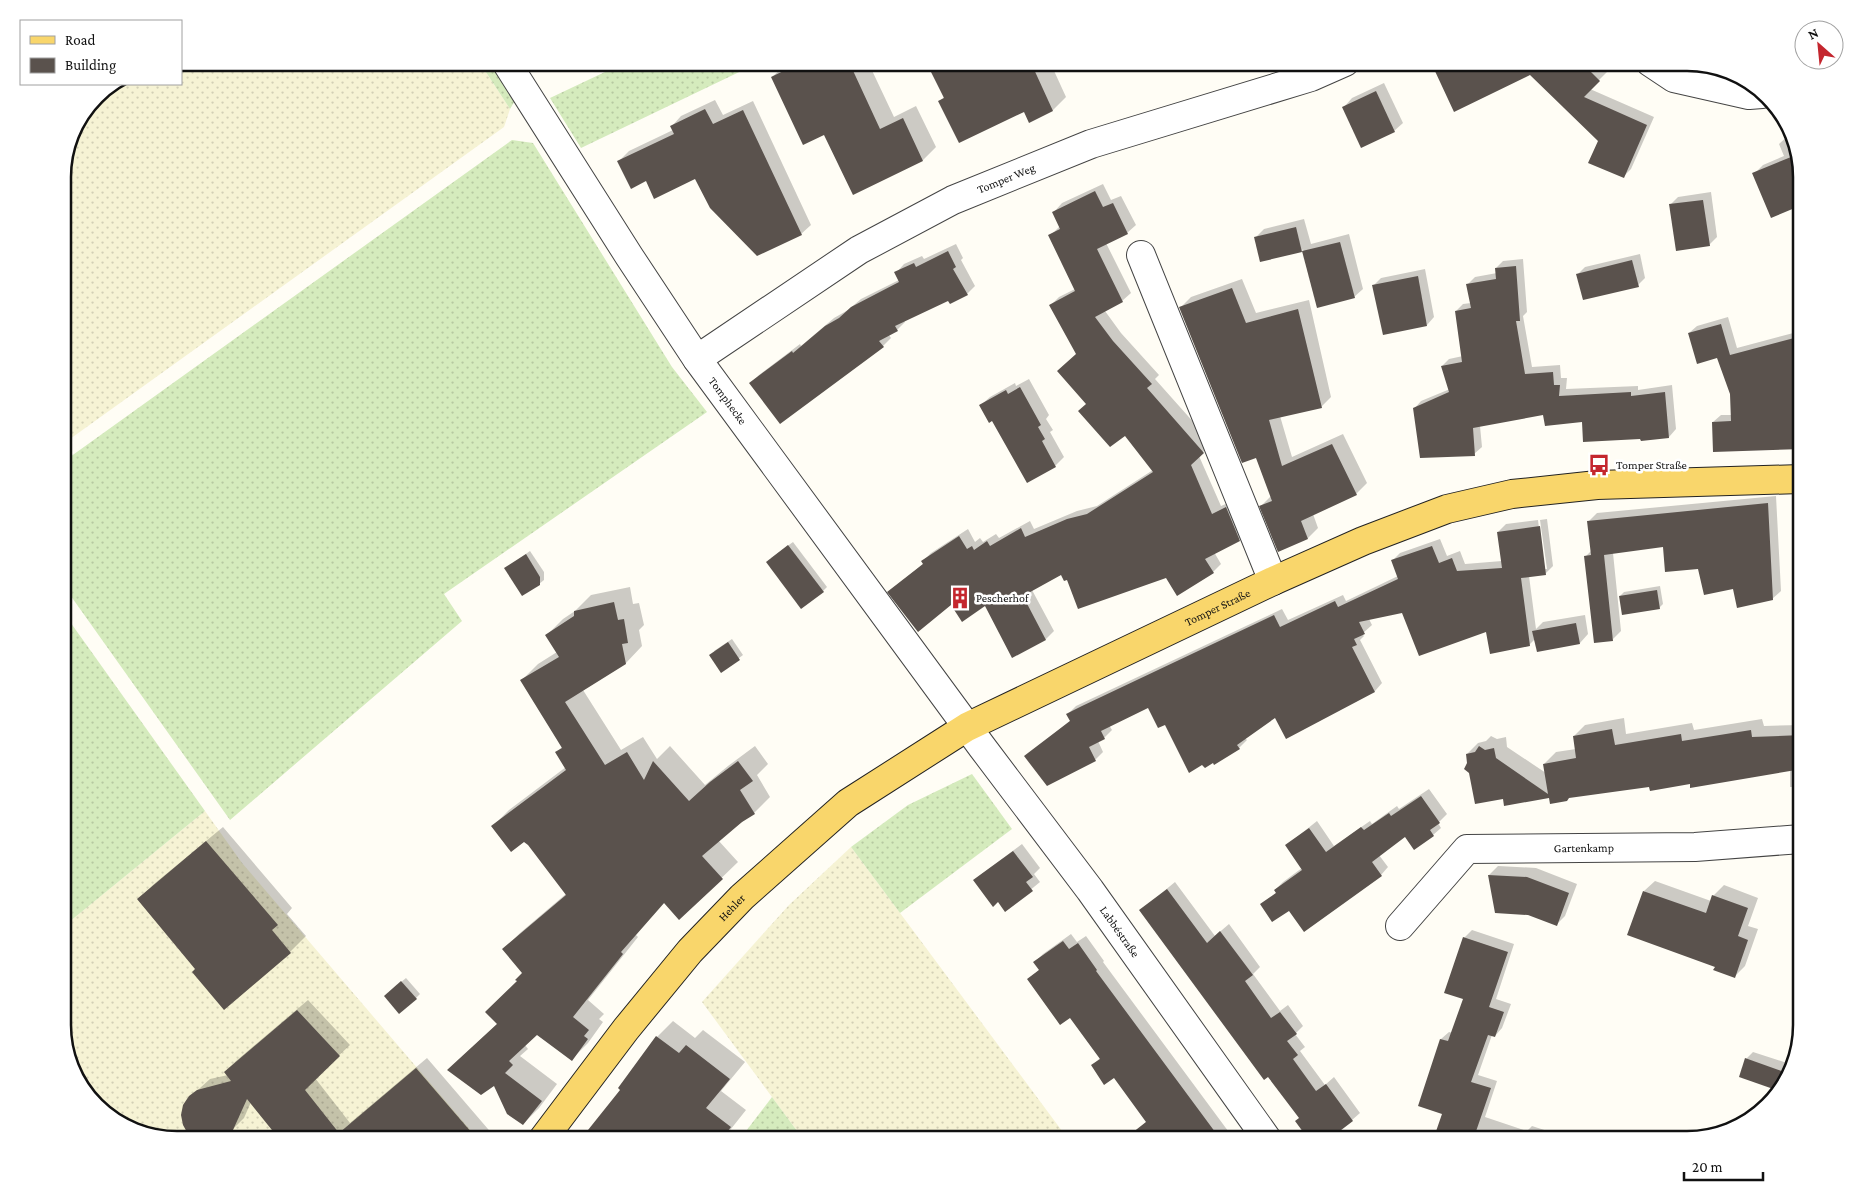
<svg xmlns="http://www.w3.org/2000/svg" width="1864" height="1202" font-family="'Crimson Pro',serif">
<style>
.farmland{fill:url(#farmland-dots)}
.grass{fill:url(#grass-dots)}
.shadow{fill:#0003}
.building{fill:#5a524d}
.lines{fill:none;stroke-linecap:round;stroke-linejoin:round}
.minor-casing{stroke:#444;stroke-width:30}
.major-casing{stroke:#222;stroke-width:30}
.minor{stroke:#fff;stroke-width:28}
.major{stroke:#f9d66b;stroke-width:28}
.labels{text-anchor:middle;stroke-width:5;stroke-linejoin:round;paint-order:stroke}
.street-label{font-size:12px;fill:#111;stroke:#fff}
.poi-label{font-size:12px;fill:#111;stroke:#fff;text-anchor:start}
.rim{fill:none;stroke:#111;stroke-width:2.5}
</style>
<defs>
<pattern id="farmland-dots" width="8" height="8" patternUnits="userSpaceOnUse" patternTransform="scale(1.25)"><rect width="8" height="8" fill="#f6f3d4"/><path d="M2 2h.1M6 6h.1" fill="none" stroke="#d2cfb5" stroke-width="1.8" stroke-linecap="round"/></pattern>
<pattern id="grass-dots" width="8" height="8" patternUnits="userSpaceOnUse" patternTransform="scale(1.25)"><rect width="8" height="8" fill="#d5ebbd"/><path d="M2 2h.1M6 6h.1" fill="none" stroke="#b6c8a1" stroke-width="1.8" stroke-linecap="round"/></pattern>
</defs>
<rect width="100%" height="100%" fill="#fffdf5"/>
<!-- farmland -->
<g class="farmland">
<path d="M 181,63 L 480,63 L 510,109 L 504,127 L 63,444 L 63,170 L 71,133 L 96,96 L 115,84 L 181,84 Z"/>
<path d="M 205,811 L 242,863 L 478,1139 L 177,1139 L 114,1120 L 78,1082 L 63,1032 L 63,1021 L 71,1016 L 63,1004 L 63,927 Z"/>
<path d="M 851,847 L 1068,1139 L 803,1139 L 702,1002 L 789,905 Z"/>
</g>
<!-- grass -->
<g class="grass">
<path d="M 480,63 L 493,63 L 516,99 L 510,109 Z"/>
<path d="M 624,63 L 624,62 L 758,63 L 581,148 L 550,98 Z"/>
<path d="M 512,140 L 533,143 L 672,367 L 707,412 L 444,594 L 462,621 L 230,820 L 63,585 L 63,462 Z"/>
<path d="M 63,612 L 205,811 L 63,927 Z"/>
<path d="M 972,774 L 1012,829 L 900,913 L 851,847 L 908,805 Z"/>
<path d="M 772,1097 L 803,1139 L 740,1139 Z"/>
</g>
<!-- shadow -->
<g class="shadow">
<path d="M 789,62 L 868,62 L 894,117 L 916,106 L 936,147 L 923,160 L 853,193 L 825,134 L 772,77 Z"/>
<path d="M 928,62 L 1050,62 L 1066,97 L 1053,110 L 1030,121 L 1025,111 L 940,101 L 944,97 Z"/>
<path d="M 1537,62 L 1596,62 L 1607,72 L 1590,89 L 1654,117 L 1631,169 L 1623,177 L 1599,141 Z"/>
<path d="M 1384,83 L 1403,123 L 1394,131 L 1344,107 L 1352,98 Z"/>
<path d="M 715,100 L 723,115 L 753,101 L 811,225 L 801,234 L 696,177 L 647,180 L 619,161 L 629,151 L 673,130 L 672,126 L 681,116 Z"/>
<path d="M 1790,134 L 1801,177 L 1801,204 L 1772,216 L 1754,174 L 1763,165 L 1784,156 L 1779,144 Z"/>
<path d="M 1103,184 L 1111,200 L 1121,196 L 1136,225 L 1127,233 L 1106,243 L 1131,293 L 1122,301 L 1105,311 L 1121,333 L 1159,375 L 1155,379 L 1212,443 L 1199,456 L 1221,506 L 1235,500 L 1247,531 L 1239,540 L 1214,552 L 1221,564 L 1213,572 L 1167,577 L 1068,578 L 1062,574 L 1032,590 L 1054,631 L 1046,639 L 1013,656 L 985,604 L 889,592 L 924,563 L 923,561 L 931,553 L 968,529 L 975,542 L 980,538 L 983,542 L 996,534 L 999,538 L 1030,521 L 1034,529 L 1077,511 L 1097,506 L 1153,470 L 1125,435 L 1087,404 L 1077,353 L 1051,305 L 1059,297 L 1075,289 L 1050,236 L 1060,226 L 1054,212 L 1062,203 Z"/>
<path d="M 1711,192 L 1717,237 L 1709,245 L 1670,205 L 1678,197 Z"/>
<path d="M 1304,219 L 1311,244 L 1349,234 L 1363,289 L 1354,297 L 1318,307 L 1303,249 L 1302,251 L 1255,238 L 1264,229 Z"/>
<path d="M 956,244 L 963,258 L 961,260 L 975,286 L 967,294 L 948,299 L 904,320 L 905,322 L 897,330 L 889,335 L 891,338 L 883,346 L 751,383 L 759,375 L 800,344 L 801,346 L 834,318 L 848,310 L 861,299 L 899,280 L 896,273 L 904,264 L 922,256 L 924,259 Z"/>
<path d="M 1640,254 L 1645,278 L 1638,285 L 1578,274 L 1585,267 Z"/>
<path d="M 1523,259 L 1527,312 L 1523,316 L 1532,367 L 1560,365 L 1561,378 L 1567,378 L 1566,389 L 1638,386 L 1638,390 L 1672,385 L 1676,429 L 1669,437 L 1641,438 L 1583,420 L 1544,413 L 1480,426 L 1482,447 L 1474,454 L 1414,409 L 1421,401 L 1450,389 L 1442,366 L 1449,359 L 1463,356 L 1456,311 L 1463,304 L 1471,303 L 1467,285 L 1475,277 L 1497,273 L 1496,268 L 1503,261 Z"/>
<path d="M 1425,269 L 1434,317 L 1427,325 L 1373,286 L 1381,278 Z"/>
<path d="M 1242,279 L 1256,313 L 1309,300 L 1331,397 L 1321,407 L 1280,416 L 1292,457 L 1343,434 L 1367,483 L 1356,494 L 1313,514 L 1318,528 L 1308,538 L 1279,551 L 1261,506 L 1271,496 L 1256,457 L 1180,308 L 1191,297 Z"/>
<path d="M 1728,317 L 1737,348 L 1801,331 L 1801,447 L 1713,422 L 1721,415 L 1732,415 L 1731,394 L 1718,357 L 1689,333 L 1697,326 Z"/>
<path d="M 1029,379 L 1049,415 L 1046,419 L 1053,430 L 1050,432 L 1064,457 L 1055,466 L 1027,481 L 993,419 L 981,405 L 990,397 L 1015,383 L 1016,386 Z"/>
<path d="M 1776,496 L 1781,591 L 1772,599 L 1734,588 L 1664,546 L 1613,553 L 1621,631 L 1613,639 L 1586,556 L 1592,550 L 1589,521 L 1597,513 Z"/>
<path d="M 1547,519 L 1553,566 L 1545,574 L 1529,576 L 1536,629 L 1543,622 L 1585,615 L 1588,634 L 1580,643 L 1535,639 L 1529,645 L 1487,630 L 1402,611 L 1369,619 L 1372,625 L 1362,634 L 1364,636 L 1360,640 L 1382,683 L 1375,691 L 1287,737 L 1276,716 L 1245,738 L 1247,740 L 1239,748 L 1165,724 L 1148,706 L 1109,725 L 1112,730 L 1104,738 L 1098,741 L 1103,752 L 1095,760 L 1026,756 L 1071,720 L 1068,714 L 1076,706 L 1282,609 L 1288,620 L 1343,595 L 1346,601 L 1398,576 L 1392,561 L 1400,553 L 1440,539 L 1447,556 L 1460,551 L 1465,564 L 1502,561 L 1498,532 L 1506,524 L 1538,520 L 1544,569 L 1547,569 L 1540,520 Z"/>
<path d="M 793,542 L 827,587 L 823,591 L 771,558 Z"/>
<path d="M 530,551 L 544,572 L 544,580 L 539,584 L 506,568 Z"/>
<path d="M 1660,586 L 1663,604 L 1659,608 L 1620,596 L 1624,592 Z"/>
<path d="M 630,587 L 633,604 L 639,603 L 644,625 L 639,630 L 642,646 L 626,663 L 583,690 L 621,750 L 643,737 L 657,759 L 670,746 L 705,785 L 728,766 L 755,746 L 768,764 L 757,775 L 770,797 L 754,813 L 718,840 L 738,862 L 680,918 L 665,902 L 636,935 L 638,937 L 588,1000 L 604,1014 L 599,1019 L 603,1022 L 588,1043 L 572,1059 L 536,1034 L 525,1045 L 528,1049 L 520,1056 L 557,1084 L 539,1108 L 523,1124 L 494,1084 L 449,1069 L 498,1023 L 518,981 L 524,973 L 504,949 L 520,933 L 567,893 L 529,844 L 493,826 L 509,810 L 566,767 L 556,753 L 563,746 L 522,680 L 538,664 L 557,652 L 547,635 L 563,619 L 575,611 L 591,595 Z"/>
<path d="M 732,639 L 743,655 L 722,671 L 714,651 Z"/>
<path d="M 1624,718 L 1626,734 L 1692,723 L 1694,730 L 1762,719 L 1764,726 L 1801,725 L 1801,787 L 1790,787 L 1790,770 L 1691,782 L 1550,797 L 1504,797 L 1467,754 L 1478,743 L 1486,741 L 1491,736 L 1497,739 L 1506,737 L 1507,747 L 1546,773 L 1544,764 L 1556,752 L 1576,749 L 1574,736 L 1585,725 Z"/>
<path d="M 1429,789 L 1447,814 L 1438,823 L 1441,828 L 1433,835 L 1405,836 L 1379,855 L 1388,867 L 1381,875 L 1289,909 L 1262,904 L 1277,892 L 1275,890 L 1283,882 L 1302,868 L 1287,845 L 1317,821 L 1334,846 L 1370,821 L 1372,824 L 1397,806 L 1399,809 Z"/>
<path d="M 223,827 L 292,908 L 287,914 L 306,936 L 290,952 L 224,1008 L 197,969 L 138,900 L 154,884 Z"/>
<path d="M 1022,844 L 1040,868 L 1034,874 L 1040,882 L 1006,910 L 999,900 L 975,880 L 983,873 Z"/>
<path d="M 1498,866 L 1536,868 L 1577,884 L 1565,916 L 1556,925 L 1528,914 L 1496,912 L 1489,875 Z"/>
<path d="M 1655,881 L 1711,901 L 1713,896 L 1724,885 L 1758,898 L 1748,926 L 1758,929 L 1745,966 L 1735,976 L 1644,891 Z"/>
<path d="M 1175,882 L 1215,936 L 1229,924 L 1260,967 L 1253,974 L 1280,1011 L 1288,1005 L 1303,1026 L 1295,1034 L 1305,1047 L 1300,1051 L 1325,1085 L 1334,1077 L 1360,1113 L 1352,1120 L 1300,1118 L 1141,910 Z"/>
<path d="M 1472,930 L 1514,944 L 1496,999 L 1511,1004 L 1502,1028 L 1495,1036 L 1492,1035 L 1478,1075 L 1497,1081 L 1485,1117 L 1527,1131 L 1532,1126 L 1572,1139 L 1434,1139 L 1444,1113 L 1441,1039 L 1449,1032 L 1453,1033 L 1464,998 L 1464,938 Z"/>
<path d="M 1071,934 L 1077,942 L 1086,936 L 1104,961 L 1103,962 L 1234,1139 L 1161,1139 L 1139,1129 L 1147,1121 L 1114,1076 L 1092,1066 L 1101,1057 L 1070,1016 L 1029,979 L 1040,969 L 1035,962 L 1043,954 Z"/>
<path d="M 406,978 L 420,994 L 416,998 L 389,992 Z"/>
<path d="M 1801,982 L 1801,1004 L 1794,1001 Z"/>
<path d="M 308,1000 L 350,1045 L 315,1078 L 350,1123 L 427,1058 L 494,1136 L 491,1139 L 282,1139 L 251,1102 L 244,1118 L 225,1137 L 190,1097 L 210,1079 L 228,1075 L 225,1072 L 236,1061 Z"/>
<path d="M 673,1021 L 695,1038 L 703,1030 L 745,1062 L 721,1091 L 746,1110 L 723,1139 L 582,1139 L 622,1090 L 657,1037 Z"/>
<path d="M 1753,1052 L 1790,1064 L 1782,1088 L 1767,1103 L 1772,1088 L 1746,1059 Z"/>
</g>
<!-- building -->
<g class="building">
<path d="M 802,62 L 849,62 L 880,129 L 903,118 L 923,161 L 853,195 L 824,135 L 803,145 L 771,77 Z"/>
<path d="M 926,62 L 1018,62 L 1021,69 L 1032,65 L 1053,111 L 1029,123 L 1024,112 L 959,143 L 938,101 L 944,98 Z"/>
<path d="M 1448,62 L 1581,62 L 1600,81 L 1584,97 L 1647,125 L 1624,178 L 1588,163 L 1598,141 L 1530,75 L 1454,112 L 1434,69 Z"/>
<path d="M 1376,91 L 1395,132 L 1361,148 L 1342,107 Z"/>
<path d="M 705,109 L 713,124 L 743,110 L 802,235 L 757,256 L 710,208 L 695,179 L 654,199 L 646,181 L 631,189 L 617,161 L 674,134 L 670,126 Z"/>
<path d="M 1796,155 L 1802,177 L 1793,181 L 1802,205 L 1771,218 L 1752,173 Z"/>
<path d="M 1095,191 L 1103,207 L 1113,203 L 1128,234 L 1097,249 L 1123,302 L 1095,317 L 1113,341 L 1152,384 L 1147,388 L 1204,453 L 1191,465 L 1212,514 L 1226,507 L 1240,541 L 1205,559 L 1214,573 L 1177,596 L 1166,578 L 1078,609 L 1067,580 L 1064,581 L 1061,575 L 1023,596 L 1046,640 L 1012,658 L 985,606 L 962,622 L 951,605 L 918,632 L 887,592 L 923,564 L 921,561 L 959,536 L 967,549 L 972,546 L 974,550 L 987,541 L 990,546 L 1021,528 L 1025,537 L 1067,519 L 1087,514 L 1153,472 L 1125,436 L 1110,447 L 1078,411 L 1086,404 L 1057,371 L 1076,354 L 1049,305 L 1075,291 L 1048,235 L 1060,229 L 1052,212 Z"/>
<path d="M 1703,200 L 1710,246 L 1676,251 L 1669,204 Z"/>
<path d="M 1296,227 L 1302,252 L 1260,262 L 1254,237 Z"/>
<path d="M 1340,242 L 1355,298 L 1317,308 L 1302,251 Z"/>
<path d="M 948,251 L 956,267 L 953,269 L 968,295 L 950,304 L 948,301 L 895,326 L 898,331 L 879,341 L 884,347 L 780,424 L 749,383 L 792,351 L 793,353 L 825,326 L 839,318 L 851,307 L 899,282 L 894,272 L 914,263 L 916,267 Z"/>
<path d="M 1632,260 L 1639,287 L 1583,300 L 1576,274 Z"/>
<path d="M 1516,266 L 1520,321 L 1516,321 L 1525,374 L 1553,372 L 1554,385 L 1560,385 L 1559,396 L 1631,392 L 1631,396 L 1665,392 L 1669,438 L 1641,441 L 1640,439 L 1583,442 L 1582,422 L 1545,426 L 1543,415 L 1473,428 L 1475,456 L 1420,458 L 1413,408 L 1449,392 L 1441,366 L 1462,362 L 1455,311 L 1471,308 L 1466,284 L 1496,279 L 1495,268 Z"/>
<path d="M 1418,276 L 1427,326 L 1383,335 L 1372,285 Z"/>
<path d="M 1232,288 L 1246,323 L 1298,309 L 1322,408 L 1269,420 L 1282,466 L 1332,444 L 1357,495 L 1301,521 L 1308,539 L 1278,552 L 1259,506 L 1272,501 L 1256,458 L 1242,463 L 1179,307 Z"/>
<path d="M 1721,324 L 1730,355 L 1802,336 L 1802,449 L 1713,452 L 1712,422 L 1731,421 L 1730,394 L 1717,358 L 1697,364 L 1688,333 Z"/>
<path d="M 1020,387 L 1041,425 L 1038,427 L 1045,439 L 1042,441 L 1056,467 L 1027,483 L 992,421 L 989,423 L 979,405 L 1006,390 L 1008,394 Z"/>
<path d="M 1768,503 L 1773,600 L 1737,608 L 1733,589 L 1704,595 L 1698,569 L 1665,572 L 1663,547 L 1604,555 L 1613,641 L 1594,643 L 1584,556 L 1591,555 L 1587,521 Z"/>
<path d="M 1540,526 L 1546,575 L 1521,578 L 1530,646 L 1490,654 L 1486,632 L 1419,656 L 1402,613 L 1359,622 L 1365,634 L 1354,639 L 1357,645 L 1352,647 L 1375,692 L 1286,739 L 1275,718 L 1237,745 L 1240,749 L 1214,765 L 1213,763 L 1205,768 L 1202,765 L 1189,773 L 1165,725 L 1158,728 L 1148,708 L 1101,731 L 1105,739 L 1089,747 L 1096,761 L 1047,786 L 1024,756 L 1070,721 L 1066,714 L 1082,706 L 1274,615 L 1280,627 L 1335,601 L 1338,607 L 1398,579 L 1391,560 L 1432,546 L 1439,563 L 1452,558 L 1457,571 L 1502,568 L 1497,532 Z"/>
<path d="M 788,545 L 824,592 L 801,609 L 766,562 Z"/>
<path d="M 526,554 L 540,577 L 540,585 L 522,596 L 504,568 Z"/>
<path d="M 1657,590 L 1660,609 L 1622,615 L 1619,596 Z"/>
<path d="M 614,602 L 618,620 L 624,619 L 628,643 L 622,644 L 626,664 L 565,702 L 605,765 L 627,752 L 644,780 L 653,761 L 689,801 L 710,782 L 738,761 L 753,781 L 740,790 L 755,814 L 742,822 L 702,856 L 723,879 L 679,920 L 664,903 L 621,952 L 623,954 L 573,1017 L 589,1030 L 584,1036 L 588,1039 L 572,1061 L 537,1035 L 509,1061 L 513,1065 L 505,1073 L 542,1101 L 523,1125 L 507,1114 L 494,1086 L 481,1095 L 447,1070 L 497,1024 L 485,1012 L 517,981 L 515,980 L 522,973 L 502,949 L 566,895 L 528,845 L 524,842 L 511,852 L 491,826 L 566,770 L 555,752 L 562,748 L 520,680 L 559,657 L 545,635 L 574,616 L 574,611 Z"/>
<path d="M 1576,623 L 1580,644 L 1537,652 L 1532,631 Z"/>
<path d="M 728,642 L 740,660 L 721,673 L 709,655 Z"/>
<path d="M 1612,729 L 1615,745 L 1681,734 L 1682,741 L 1751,730 L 1752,737 L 1802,735 L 1802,769 L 1690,788 L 1690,784 L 1650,791 L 1649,787 L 1569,798 L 1567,801 L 1550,804 L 1549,798 L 1504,806 L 1503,799 L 1475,804 L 1469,773 L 1464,769 L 1467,763 L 1466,754 L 1475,752 L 1479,746 L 1485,750 L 1494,748 L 1496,758 L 1548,794 L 1543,764 L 1576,758 L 1573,736 Z"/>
<path d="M 1421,796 L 1440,823 L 1430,830 L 1434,836 L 1414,850 L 1405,837 L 1372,862 L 1382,876 L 1304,932 L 1289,911 L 1272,922 L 1260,904 L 1276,893 L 1274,890 L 1302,870 L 1285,845 L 1309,828 L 1326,852 L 1361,827 L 1364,830 L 1389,813 L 1391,816 Z"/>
<path d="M 206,841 L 278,925 L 272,930 L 291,953 L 224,1010 L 192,972 L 195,969 L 137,899 Z"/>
<path d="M 1013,851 L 1033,877 L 1026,882 L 1033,891 L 1005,912 L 998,902 L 993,907 L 973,880 Z"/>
<path d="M 1488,875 L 1527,877 L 1569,893 L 1557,926 L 1528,915 L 1495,913 Z"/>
<path d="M 1167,889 L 1207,943 L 1220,931 L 1253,975 L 1245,981 L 1271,1018 L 1280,1012 L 1297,1034 L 1287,1041 L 1298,1055 L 1293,1059 L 1316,1091 L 1326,1084 L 1353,1121 L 1328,1140 L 1309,1140 L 1295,1121 L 1299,1118 L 1268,1077 L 1264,1080 L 1139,910 Z"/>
<path d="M 1643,891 L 1706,913 L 1712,895 L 1748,908 L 1738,936 L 1748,940 L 1735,978 L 1713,970 L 1715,967 L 1627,935 Z"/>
<path d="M 1463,937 L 1508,952 L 1489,1007 L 1504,1012 L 1495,1037 L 1488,1035 L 1471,1082 L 1491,1088 L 1473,1140 L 1433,1140 L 1442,1114 L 1418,1106 L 1440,1039 L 1448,1041 L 1463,999 L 1444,993 Z"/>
<path d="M 1063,941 L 1069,949 L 1078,943 L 1097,970 L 1096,971 L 1221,1140 L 1123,1140 L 1146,1122 L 1114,1078 L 1104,1085 L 1091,1065 L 1100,1059 L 1070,1018 L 1060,1025 L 1027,979 L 1039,970 L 1033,962 Z"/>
<path d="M 401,981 L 417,999 L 399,1014 L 384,996 Z"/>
<path d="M 297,1010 L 340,1056 L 305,1090 L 339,1133 L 416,1068 L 478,1140 L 280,1140 L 247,1099 L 233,1130 L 224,1140 L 195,1140 L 188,1134 L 183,1125 L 181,1115 L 183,1105 L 189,1096 L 197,1090 L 231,1081 L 224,1072 Z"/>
<path d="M 656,1036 L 679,1053 L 686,1045 L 730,1079 L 706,1108 L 731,1127 L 721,1140 L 580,1140 L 620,1090 L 618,1088 Z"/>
<path d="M 1745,1058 L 1787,1073 L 1782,1088 L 1779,1091 L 1739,1077 Z"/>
</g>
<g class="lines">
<!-- minor casing -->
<g class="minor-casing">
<g id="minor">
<path id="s1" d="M 506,62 L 629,256 L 697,359 L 982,747 L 1090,890 L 1267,1139"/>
<path d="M 1650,62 L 1674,78 L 1749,95 L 1762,94"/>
<path d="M 1141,255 L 1273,581"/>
<path id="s2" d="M 697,359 L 859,250 L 953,200 L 1091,144 L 1311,77 L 1345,62"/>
<path id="s3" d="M 1400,926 L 1467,849 L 1695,847 L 1801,839"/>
</g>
</g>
<!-- major casing -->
<g class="major-casing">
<g id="major">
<path id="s4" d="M 543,1139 L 626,1029 L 690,951 L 742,897 L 848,803 L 967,727 L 1273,581 L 1363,541 L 1447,509 L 1512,494 L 1597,485 L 1801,479"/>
</g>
</g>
<!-- minor -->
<use href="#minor" class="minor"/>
<!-- major -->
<use href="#major" class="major"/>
</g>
<!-- icons -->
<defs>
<g id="bus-bare" transform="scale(1.725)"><path d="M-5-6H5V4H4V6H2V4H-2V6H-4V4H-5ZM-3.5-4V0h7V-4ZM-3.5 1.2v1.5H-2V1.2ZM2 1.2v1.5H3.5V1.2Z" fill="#c4262e" stroke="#fff" stroke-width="2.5" paint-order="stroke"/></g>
<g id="building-bare" transform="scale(1.725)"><path d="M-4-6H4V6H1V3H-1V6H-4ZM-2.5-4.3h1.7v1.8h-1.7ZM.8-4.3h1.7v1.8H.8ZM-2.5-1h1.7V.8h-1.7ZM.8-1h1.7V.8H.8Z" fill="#c4262e" stroke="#fff" stroke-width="2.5" paint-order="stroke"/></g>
</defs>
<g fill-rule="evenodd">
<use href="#bus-bare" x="1599" y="465"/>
<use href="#building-bare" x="960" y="598"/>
</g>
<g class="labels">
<!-- street labels -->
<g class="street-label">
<text dy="4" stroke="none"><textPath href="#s2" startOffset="359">Tomper Weg</textPath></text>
<text dy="4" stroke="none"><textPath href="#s1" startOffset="405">Tomphecke</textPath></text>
<text dy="4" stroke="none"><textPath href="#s4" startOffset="874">Tomper Straße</textPath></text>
<text dy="4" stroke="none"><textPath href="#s3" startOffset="219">Gartenkamp</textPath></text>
<text dy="4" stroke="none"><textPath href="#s4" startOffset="299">Hehler</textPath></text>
<text dy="4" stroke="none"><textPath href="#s1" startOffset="1065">Labbéstraße</textPath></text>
</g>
<!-- poi labels -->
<g class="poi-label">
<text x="1616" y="469">Tomper Straße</text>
<text x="976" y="602">Pescherhof</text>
</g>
</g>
<!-- crop -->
<path d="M0 0H1864V1202H0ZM177 71H1687A106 106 0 0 1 1793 177V1025A106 106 0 0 1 1687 1131H177A106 106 0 0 1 71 1025V177A106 106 0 0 1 177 71Z" fill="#fff" fill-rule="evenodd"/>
<path class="rim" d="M177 71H1687A106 106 0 0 1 1793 177V1025A106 106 0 0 1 1687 1131H177A106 106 0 0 1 71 1025V177A106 106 0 0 1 177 71Z"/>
<!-- legend -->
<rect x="20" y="20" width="162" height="65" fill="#ffffff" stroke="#a0a0a0"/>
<rect x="30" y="36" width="25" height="8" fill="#f9d66b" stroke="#a0a0a0"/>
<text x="65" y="45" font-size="15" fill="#111111">Road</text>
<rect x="30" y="58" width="25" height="15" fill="#5a524d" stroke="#a0a0a0"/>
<text x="65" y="70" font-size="15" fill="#111111">Building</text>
<!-- north arrow -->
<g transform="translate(1819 45) rotate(333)"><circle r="24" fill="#ffffff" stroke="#a0a0a0"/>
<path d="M0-4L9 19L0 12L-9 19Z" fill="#c4262e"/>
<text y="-8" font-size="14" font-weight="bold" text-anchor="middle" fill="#111111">N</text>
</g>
<!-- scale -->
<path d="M1684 1172v8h79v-8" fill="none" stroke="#111111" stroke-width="2.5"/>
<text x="1692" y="1172" font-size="15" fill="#111111" stroke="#ffffff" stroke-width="4" paint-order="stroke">20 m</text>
</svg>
